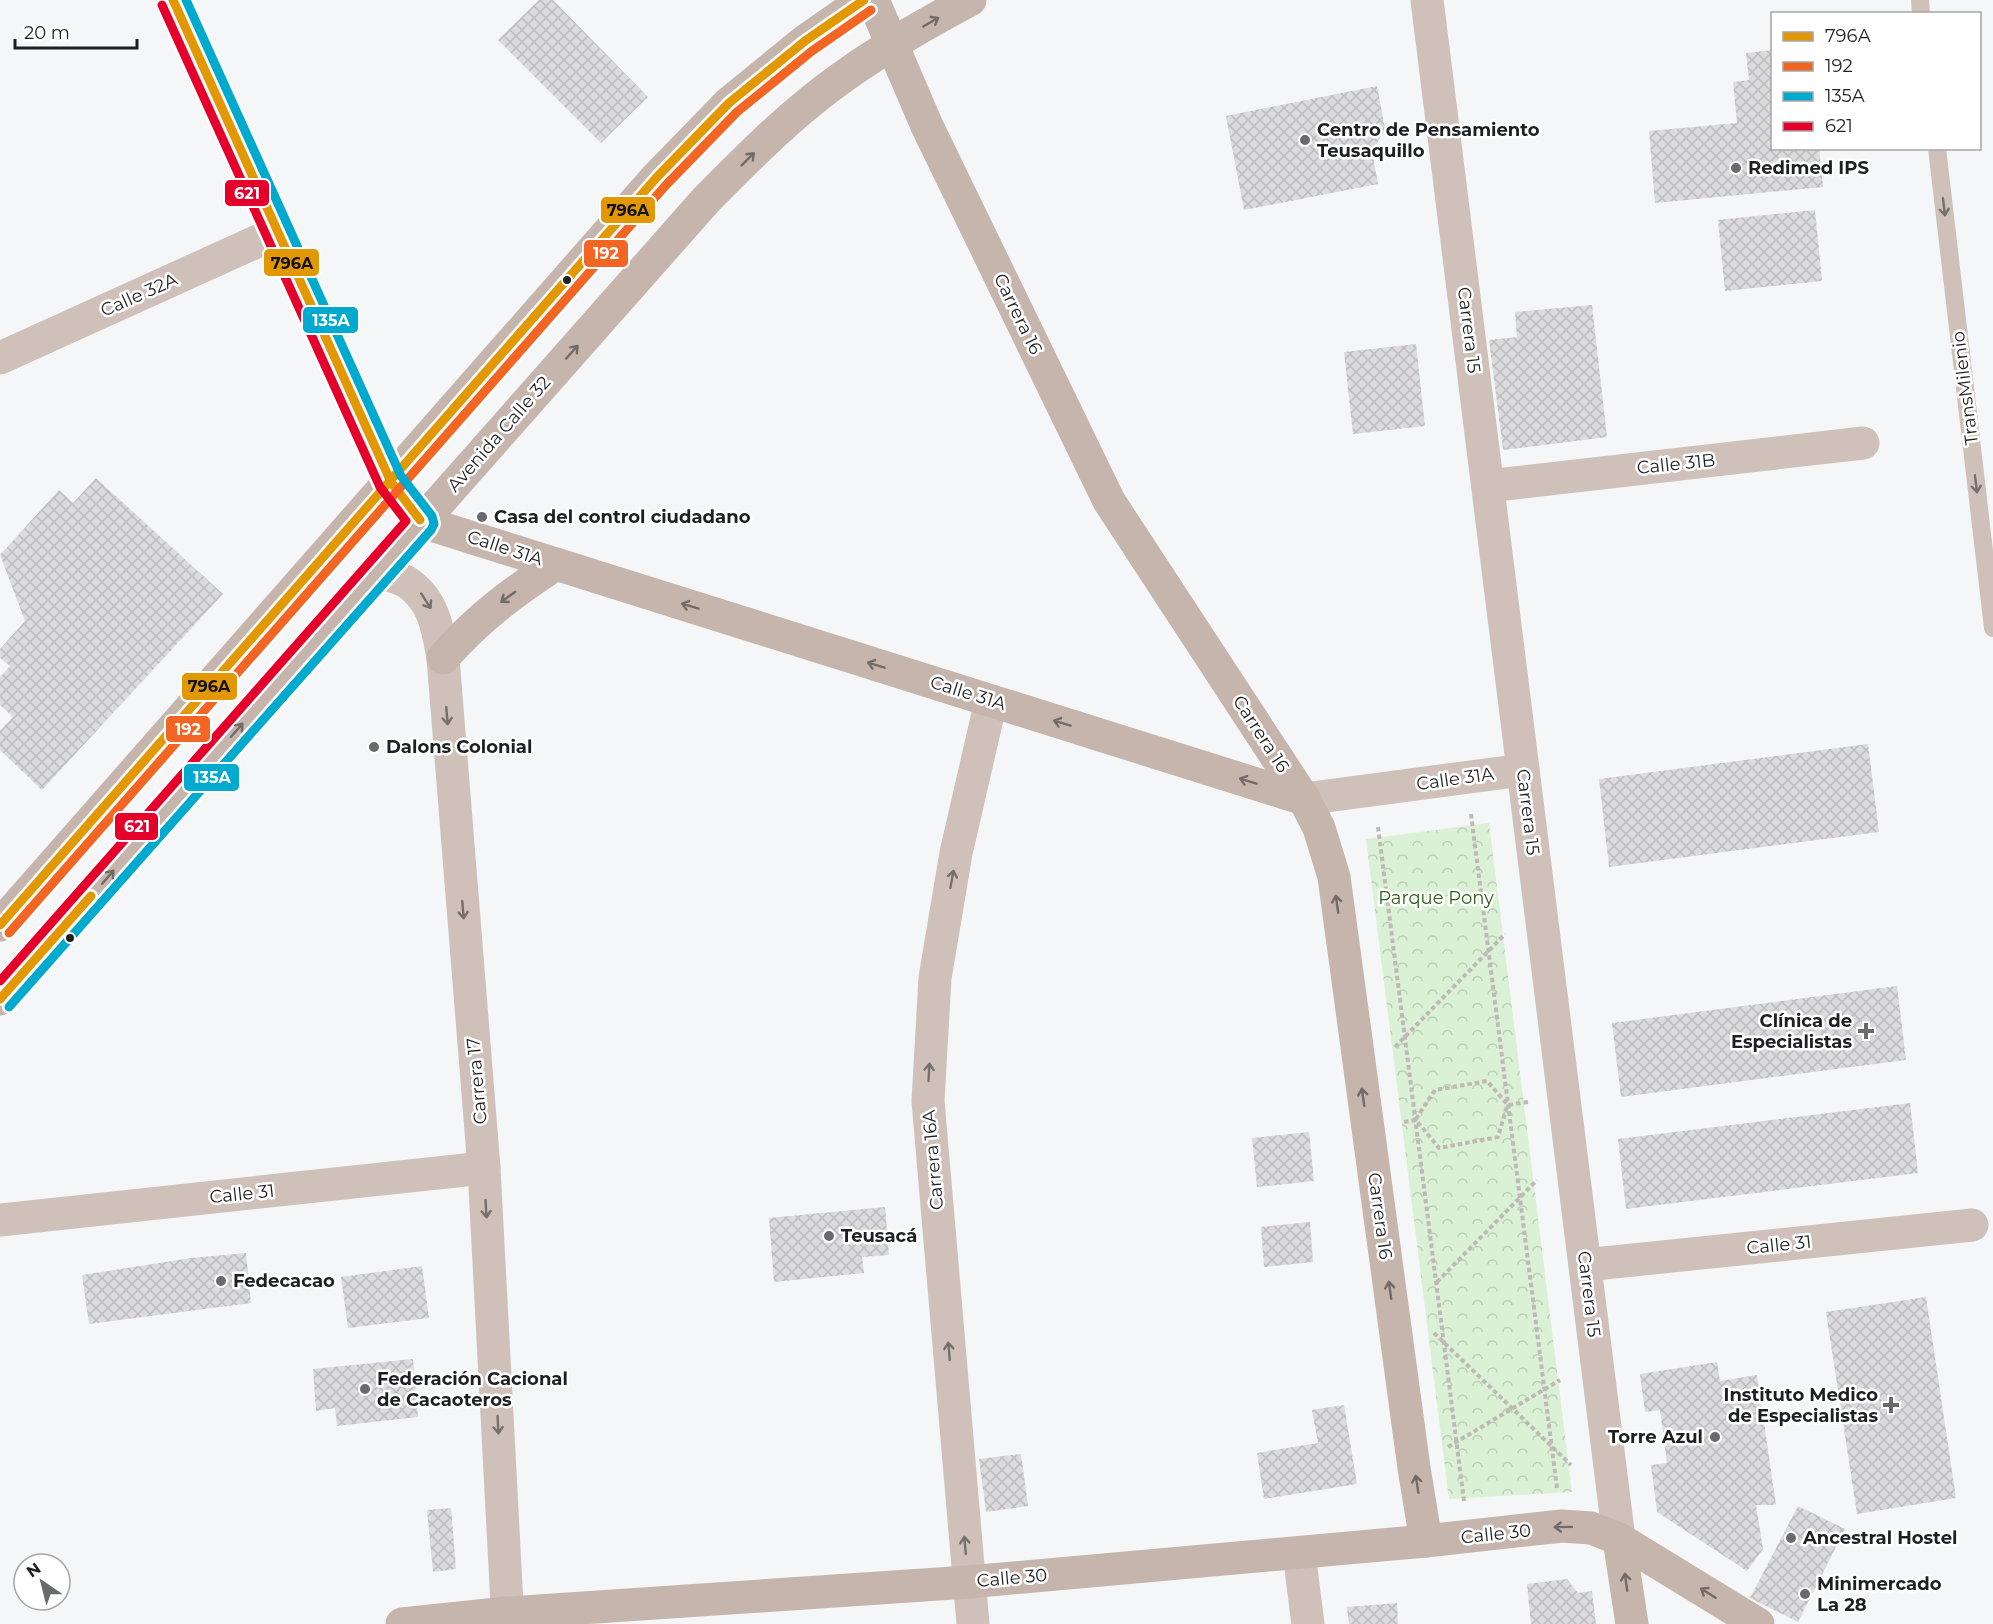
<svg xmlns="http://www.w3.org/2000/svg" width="1993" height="1624" font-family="Montserrat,sans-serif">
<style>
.park{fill:url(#park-crowns)}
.building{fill:url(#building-cross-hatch)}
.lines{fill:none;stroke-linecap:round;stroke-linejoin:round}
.path{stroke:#bfb9b6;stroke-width:4;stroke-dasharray:4.5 3;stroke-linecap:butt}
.lane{stroke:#cfc0ba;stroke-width:18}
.street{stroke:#cfc0ba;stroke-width:33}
.secondary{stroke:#c6b5ad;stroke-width:33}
.bus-1-casing{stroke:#fff;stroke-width:14}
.bus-2-casing{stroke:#fff;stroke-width:14}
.bus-3-casing{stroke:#fff;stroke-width:14}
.bus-4-casing{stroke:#fff;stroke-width:14}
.bus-1{stroke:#e19803;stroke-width:9}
.bus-2{stroke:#f26522;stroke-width:9}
.bus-3{stroke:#00a9ce;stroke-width:9}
.bus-4{stroke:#e4002b;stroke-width:9}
.oneway{stroke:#726a66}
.oneway2{stroke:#76706d}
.poi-dot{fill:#696a6c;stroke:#fff;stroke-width:2}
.bus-dot{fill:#1e1f20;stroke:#fff;stroke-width:2}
.labels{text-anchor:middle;stroke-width:5;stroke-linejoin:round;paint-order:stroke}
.poi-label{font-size:18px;font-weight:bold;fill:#1e1f20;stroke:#fff;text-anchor:start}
.street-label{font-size:18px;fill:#1e1f20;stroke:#fff}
.park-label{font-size:18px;fill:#2f621b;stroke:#fff}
.line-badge{stroke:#fff;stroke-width:2}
.badge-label{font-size:16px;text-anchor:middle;font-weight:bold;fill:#fff}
.pale-badge-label{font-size:16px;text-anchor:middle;font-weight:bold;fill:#111}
</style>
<defs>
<pattern id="park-crowns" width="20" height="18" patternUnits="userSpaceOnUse" patternTransform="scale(1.5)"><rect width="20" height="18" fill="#dbf1d5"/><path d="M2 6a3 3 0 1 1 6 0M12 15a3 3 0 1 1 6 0" fill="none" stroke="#bcceb7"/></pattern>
<pattern id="building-cross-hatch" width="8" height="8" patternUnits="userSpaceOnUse" patternTransform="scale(1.5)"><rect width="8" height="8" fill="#dbdbdd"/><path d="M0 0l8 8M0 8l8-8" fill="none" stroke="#bcbcbd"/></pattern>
</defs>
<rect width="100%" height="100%" fill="#f4f6f8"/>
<!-- park -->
<path class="park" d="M 1489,823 L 1572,1492 L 1449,1499 L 1366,839 Z"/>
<!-- building -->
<g class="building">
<path d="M 539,0 L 553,0 L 648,97 L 601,143 L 498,40 Z"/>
<path d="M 1772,50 L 1772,148 L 1819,148 L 1823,187 L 1655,203 L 1649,131 L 1737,123 L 1733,82 L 1749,80 L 1746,53 Z"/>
<path d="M 1377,86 L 1385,129 L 1372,152 L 1378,184 L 1244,210 L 1226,116 Z"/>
<path d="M 1815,210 L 1822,281 L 1725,291 L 1718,220 Z"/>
<path d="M 1592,305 L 1607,437 L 1503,450 L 1489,340 L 1517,337 L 1515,312 Z"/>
<path d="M 1416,344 L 1425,426 L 1353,434 L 1344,352 Z"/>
<path d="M 96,478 L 223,594 L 42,790 L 0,750 L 0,731 L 13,717 L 0,705 L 0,677 L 10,666 L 0,658 L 0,649 L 25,621 L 0,555 L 59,490 L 73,503 Z"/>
<path d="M 1868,744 L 1879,832 L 1609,867 L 1599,779 Z"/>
<path d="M 1897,986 L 1906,1060 L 1621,1097 L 1612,1023 Z"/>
<path d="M 1910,1103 L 1918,1173 L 1626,1209 L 1618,1139 Z"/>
<path d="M 1309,1132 L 1314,1181 L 1257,1187 L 1252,1138 Z"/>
<path d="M 885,1207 L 889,1255 L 862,1257 L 864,1273 L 774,1282 L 769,1218 Z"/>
<path d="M 1310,1222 L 1313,1262 L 1264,1267 L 1261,1227 Z"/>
<path d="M 246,1253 L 251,1303 L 89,1324 L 82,1275 L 191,1258 Z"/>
<path d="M 422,1266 L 429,1318 L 348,1328 L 341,1277 Z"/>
<path d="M 1926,1297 L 1956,1498 L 1857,1514 L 1826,1312 Z"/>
<path d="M 413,1359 L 418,1417 L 337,1426 L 335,1408 L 316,1411 L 313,1369 Z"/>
<path d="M 1717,1362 L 1720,1381 L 1757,1375 L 1776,1505 L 1756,1505 L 1763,1549 L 1747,1571 L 1657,1512 L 1651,1465 L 1667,1463 L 1660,1410 L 1645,1412 L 1640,1374 Z"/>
<path d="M 1344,1405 L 1357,1484 L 1264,1499 L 1257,1453 L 1318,1443 L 1312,1410 Z"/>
<path d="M 1021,1454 L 1028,1506 L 986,1512 L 979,1459 Z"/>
<path d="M 1798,1506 L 1845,1529 L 1798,1622 L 1750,1598 Z"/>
<path d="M 451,1508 L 456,1569 L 433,1572 L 427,1510 Z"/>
<path d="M 1567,1579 L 1578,1593 L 1592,1591 L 1596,1624 L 1531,1624 L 1527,1584 Z"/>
<path d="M 1397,1603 L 1398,1624 L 1349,1624 L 1347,1607 Z"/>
</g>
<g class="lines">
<!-- path -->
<g class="path">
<path d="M 1471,814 L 1557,1488"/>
<path d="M 1378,827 L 1464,1501"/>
<path d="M 1395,1047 L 1505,934"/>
<path d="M 1416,1119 L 1435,1090 L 1487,1081 L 1508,1105 L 1528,1102"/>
<path d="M 1404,1122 L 1416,1120 L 1439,1148 L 1498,1137 L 1507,1106"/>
<path d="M 1437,1282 L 1537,1180"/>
<path d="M 1434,1333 L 1571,1465"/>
<path d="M 1448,1447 L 1560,1380"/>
</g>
<!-- lane -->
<g class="lane">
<path d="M 1920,0 L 1921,14"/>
<path d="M 1937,148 L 1993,628"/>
</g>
<!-- street -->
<g class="street">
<path d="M 1427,0 L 1619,1539"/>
<path d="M 0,358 L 278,232"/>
<path d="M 1488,486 L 1863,443"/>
<path d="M 377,572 C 387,575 400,577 408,583 C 434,601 438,629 443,658 L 484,1168 L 508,1624"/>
<path d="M 1304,799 L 1523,770"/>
<path d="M 0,1220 L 484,1168"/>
<path d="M 1585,1265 L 1972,1225"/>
<path d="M 1299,1553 L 1308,1624"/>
<path d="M 973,1624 L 928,1101 L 935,978 L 956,853 L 991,701"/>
</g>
<!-- secondary -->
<g class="secondary">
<path d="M 173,0 L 391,482 L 422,522"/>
<path d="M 873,0 L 927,126 L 1109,501 L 1304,799 L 1319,828 L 1334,877 L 1414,1468 L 1426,1541"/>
<path d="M 422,522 L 1304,799"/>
<path d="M 443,658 C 478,618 512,593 556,564"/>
<path d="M 0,925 L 657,177 L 729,103 L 805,41 L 864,0"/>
<path d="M 0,999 L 706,200 C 740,166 773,132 810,102 C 859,62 915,29 970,0"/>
<path d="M 1619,1539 L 1632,1624"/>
<path d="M 402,1624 L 507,1613 L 968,1582 L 1426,1541 L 1562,1526 L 1591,1528 L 1619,1539 L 1758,1624"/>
</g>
<!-- bus-1 casing -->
<g class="bus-1-casing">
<g id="bus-1">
<path d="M 173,0 L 391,482 L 420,520"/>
<path d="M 0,925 L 657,177 L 729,103 L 805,41 L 864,0"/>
<path d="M 0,999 L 91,896"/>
</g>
</g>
<!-- bus-2 casing -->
<g class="bus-2-casing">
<path id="bus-2" d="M 9,933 L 666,185 L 737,112 L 812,51 L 871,10"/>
</g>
<!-- bus-3 casing -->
<g class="bus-3-casing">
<path id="bus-3" d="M 9,1007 L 431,530 L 434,524 L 432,516 L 401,476 L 186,0"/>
</g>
<!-- bus-4 casing -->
<g class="bus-4-casing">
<path id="bus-4" d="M 0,981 L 406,521 L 380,487 L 162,5"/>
</g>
<!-- bus-1 -->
<use href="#bus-1" class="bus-1"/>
<!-- bus-2 -->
<use href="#bus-2" class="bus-2"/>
<!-- bus-3 -->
<use href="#bus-3" class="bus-3"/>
<!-- bus-4 -->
<use href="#bus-4" class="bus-4"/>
</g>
<!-- one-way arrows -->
<defs><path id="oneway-shaft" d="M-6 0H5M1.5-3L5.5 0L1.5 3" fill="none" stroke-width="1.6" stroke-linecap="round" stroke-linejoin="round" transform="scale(1.5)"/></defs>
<g class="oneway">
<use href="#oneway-shaft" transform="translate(931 22) rotate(-30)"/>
<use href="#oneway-shaft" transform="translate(748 159) rotate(-45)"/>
<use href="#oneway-shaft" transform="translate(572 352) rotate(-48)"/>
<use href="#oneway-shaft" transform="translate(508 597) rotate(144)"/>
<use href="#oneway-shaft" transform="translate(690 606) rotate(-163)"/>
<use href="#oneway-shaft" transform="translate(876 665) rotate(-163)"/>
<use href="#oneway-shaft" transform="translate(1062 723) rotate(-163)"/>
<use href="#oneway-shaft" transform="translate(237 730) rotate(-49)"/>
<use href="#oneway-shaft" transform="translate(1248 781) rotate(-163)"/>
<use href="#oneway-shaft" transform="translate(108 877) rotate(-49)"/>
<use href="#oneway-shaft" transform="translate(1337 904) rotate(-98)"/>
<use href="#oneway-shaft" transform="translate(1363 1097) rotate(-98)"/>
<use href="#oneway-shaft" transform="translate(1390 1290) rotate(-98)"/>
<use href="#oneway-shaft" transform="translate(1417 1484) rotate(-99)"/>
<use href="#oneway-shaft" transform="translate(1563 1527) rotate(179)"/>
<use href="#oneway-shaft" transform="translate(1626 1582) rotate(-98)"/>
<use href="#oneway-shaft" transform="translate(1708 1593) rotate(-148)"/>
</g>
<g class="oneway2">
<use href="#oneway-shaft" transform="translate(1944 207) rotate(83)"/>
<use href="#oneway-shaft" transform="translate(1976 484) rotate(83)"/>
<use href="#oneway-shaft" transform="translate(426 601) rotate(57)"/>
<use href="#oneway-shaft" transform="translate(447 716) rotate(85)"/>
<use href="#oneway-shaft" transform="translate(952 879) rotate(-80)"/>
<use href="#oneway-shaft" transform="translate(463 910) rotate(85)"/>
<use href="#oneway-shaft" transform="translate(929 1072) rotate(-87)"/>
<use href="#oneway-shaft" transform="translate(486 1209) rotate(87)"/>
<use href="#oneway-shaft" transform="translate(949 1351) rotate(-95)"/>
<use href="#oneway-shaft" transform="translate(498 1425) rotate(87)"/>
<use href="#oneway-shaft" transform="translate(965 1545) rotate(-95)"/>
</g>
<!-- markers -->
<g class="poi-dot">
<circle cx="1305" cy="140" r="6"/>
<circle cx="1736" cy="168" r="6"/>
<circle cx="482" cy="517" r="6"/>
<circle cx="374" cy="747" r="6"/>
<path d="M1863 1022h6v6h6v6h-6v6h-6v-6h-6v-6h6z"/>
<circle cx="829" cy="1236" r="6"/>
<circle cx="221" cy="1281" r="6"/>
<circle cx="365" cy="1389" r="6"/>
<path d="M1888 1396h6v6h6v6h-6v6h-6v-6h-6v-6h6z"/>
<circle cx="1715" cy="1437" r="6"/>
<circle cx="1791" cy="1538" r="6"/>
<circle cx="1805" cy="1594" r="6"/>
</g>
<g class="bus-dot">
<circle cx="567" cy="280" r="5"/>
<circle cx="70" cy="938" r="5"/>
</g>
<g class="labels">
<!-- poi labels -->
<g class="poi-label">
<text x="1317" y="136">Centro de Pensamiento<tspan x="1317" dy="21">Teusaquillo</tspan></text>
<text x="1748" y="174">Redimed IPS</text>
<text x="494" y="523">Casa del control ciudadano</text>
<text x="386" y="753">Dalons Colonial</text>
<text x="1852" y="1027" text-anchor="end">Clínica de<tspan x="1852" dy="21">Especialistas</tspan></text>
<text x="841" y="1242">Teusacá</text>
<text x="233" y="1287">Fedecacao</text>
<text x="377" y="1385">Federación Cacional<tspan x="377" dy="21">de Cacaoteros</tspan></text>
<text x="1878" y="1401" text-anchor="end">Instituto Medico<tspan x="1878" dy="21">de Especialistas</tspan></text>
<text x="1703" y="1443" text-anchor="end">Torre Azul</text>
<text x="1803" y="1544">Ancestral Hostel</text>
<text x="1817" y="1590">Minimercado<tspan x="1817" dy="21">La 28</tspan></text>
</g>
<!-- street labels -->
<g class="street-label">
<text transform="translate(139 295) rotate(-24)" y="6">Calle 32A</text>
<text transform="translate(1018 314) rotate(64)" y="6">Carrera 16</text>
<text transform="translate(1469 330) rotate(83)" y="6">Carrera 15</text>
<text transform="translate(1965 388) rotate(-97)" y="6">TransMilenio</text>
<text transform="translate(499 434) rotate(-49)" y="6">Avenida Calle 32</text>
<text transform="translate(1676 464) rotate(-6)" y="6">Calle 31B</text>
<text transform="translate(505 548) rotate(18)" y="6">Calle 31A</text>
<text transform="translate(968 693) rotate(17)" y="6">Calle 31A</text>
<text transform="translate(1261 734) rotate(57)" y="6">Carrera 16</text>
<text transform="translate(1455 779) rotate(-8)" y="6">Calle 31A</text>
<text transform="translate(1528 812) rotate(83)" y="6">Carrera 15</text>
<text transform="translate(477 1081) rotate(-95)" y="6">Carrera 17</text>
<text transform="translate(933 1160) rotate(-95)" y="6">Carrera 16A</text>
<text transform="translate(242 1194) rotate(-6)" y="6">Calle 31</text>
<text transform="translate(1380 1216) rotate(82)" y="6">Carrera 16</text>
<text transform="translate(1779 1245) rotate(-6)" y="6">Calle 31</text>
<text transform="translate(1589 1294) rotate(83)" y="6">Carrera 15</text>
<text transform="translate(1496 1534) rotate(-6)" y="6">Calle 30</text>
<text transform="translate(1012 1578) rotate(-5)" y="6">Calle 30</text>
</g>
<!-- park labels -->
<g class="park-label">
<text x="1436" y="904">Parque Pony</text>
</g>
</g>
<g class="line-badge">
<rect x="224" y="179" width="46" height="28" rx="6" fill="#e4002b"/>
<rect x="600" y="196" width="56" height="28" rx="6" fill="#e19803"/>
<rect x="583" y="239" width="46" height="29" rx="6" fill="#f26522"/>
<rect x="263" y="248" width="57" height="29" rx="6" fill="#e19803"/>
<rect x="302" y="306" width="57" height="28" rx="6" fill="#00a9ce"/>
<rect x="181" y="672" width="57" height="29" rx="6" fill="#e19803"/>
<rect x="165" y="715" width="46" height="28" rx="6" fill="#f26522"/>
<rect x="183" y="763" width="57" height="29" rx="6" fill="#00a9ce"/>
<rect x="114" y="812" width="45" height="29" rx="6" fill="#e4002b"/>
</g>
<g class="badge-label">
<text x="247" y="199">621</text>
<text x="606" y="259">192</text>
<text x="331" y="326">135A</text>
<text x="188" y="735">192</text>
<text x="212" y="783">135A</text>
<text x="137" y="832">621</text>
</g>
<g class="pale-badge-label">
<text x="628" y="216">796A</text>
<text x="292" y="269">796A</text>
<text x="209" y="692">796A</text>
</g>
<!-- legend -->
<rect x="1771" y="12" width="210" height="138" fill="#ffffff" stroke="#a5a5a6" stroke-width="1.5"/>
<rect x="1783" y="32" width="30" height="9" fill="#e19803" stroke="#a5a5a6" stroke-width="1.5"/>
<text x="1825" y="42" font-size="18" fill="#1e1f20">796A</text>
<rect x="1783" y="62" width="30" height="9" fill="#f26522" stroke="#a5a5a6" stroke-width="1.5"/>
<text x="1825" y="72" font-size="18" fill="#1e1f20">192</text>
<rect x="1783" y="92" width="30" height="9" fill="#00a9ce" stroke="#a5a5a6" stroke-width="1.5"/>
<text x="1825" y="102" font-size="18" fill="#1e1f20">135A</text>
<rect x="1783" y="122" width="30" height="9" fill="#e4002b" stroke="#a5a5a6" stroke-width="1.5"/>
<text x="1825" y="132" font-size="18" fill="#1e1f20">621</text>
<!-- north arrow -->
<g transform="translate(42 1582) rotate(325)"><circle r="28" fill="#ffffff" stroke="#a5a5a6" stroke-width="1.5"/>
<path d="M0-4.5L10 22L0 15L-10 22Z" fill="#696a6c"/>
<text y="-9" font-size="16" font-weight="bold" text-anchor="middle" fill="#1e1f20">N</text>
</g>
<!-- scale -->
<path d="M15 39v9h122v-9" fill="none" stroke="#1e1f20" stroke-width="3"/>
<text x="24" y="39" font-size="18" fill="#1e1f20" stroke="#ffffff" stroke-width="4.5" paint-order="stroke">20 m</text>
</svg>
